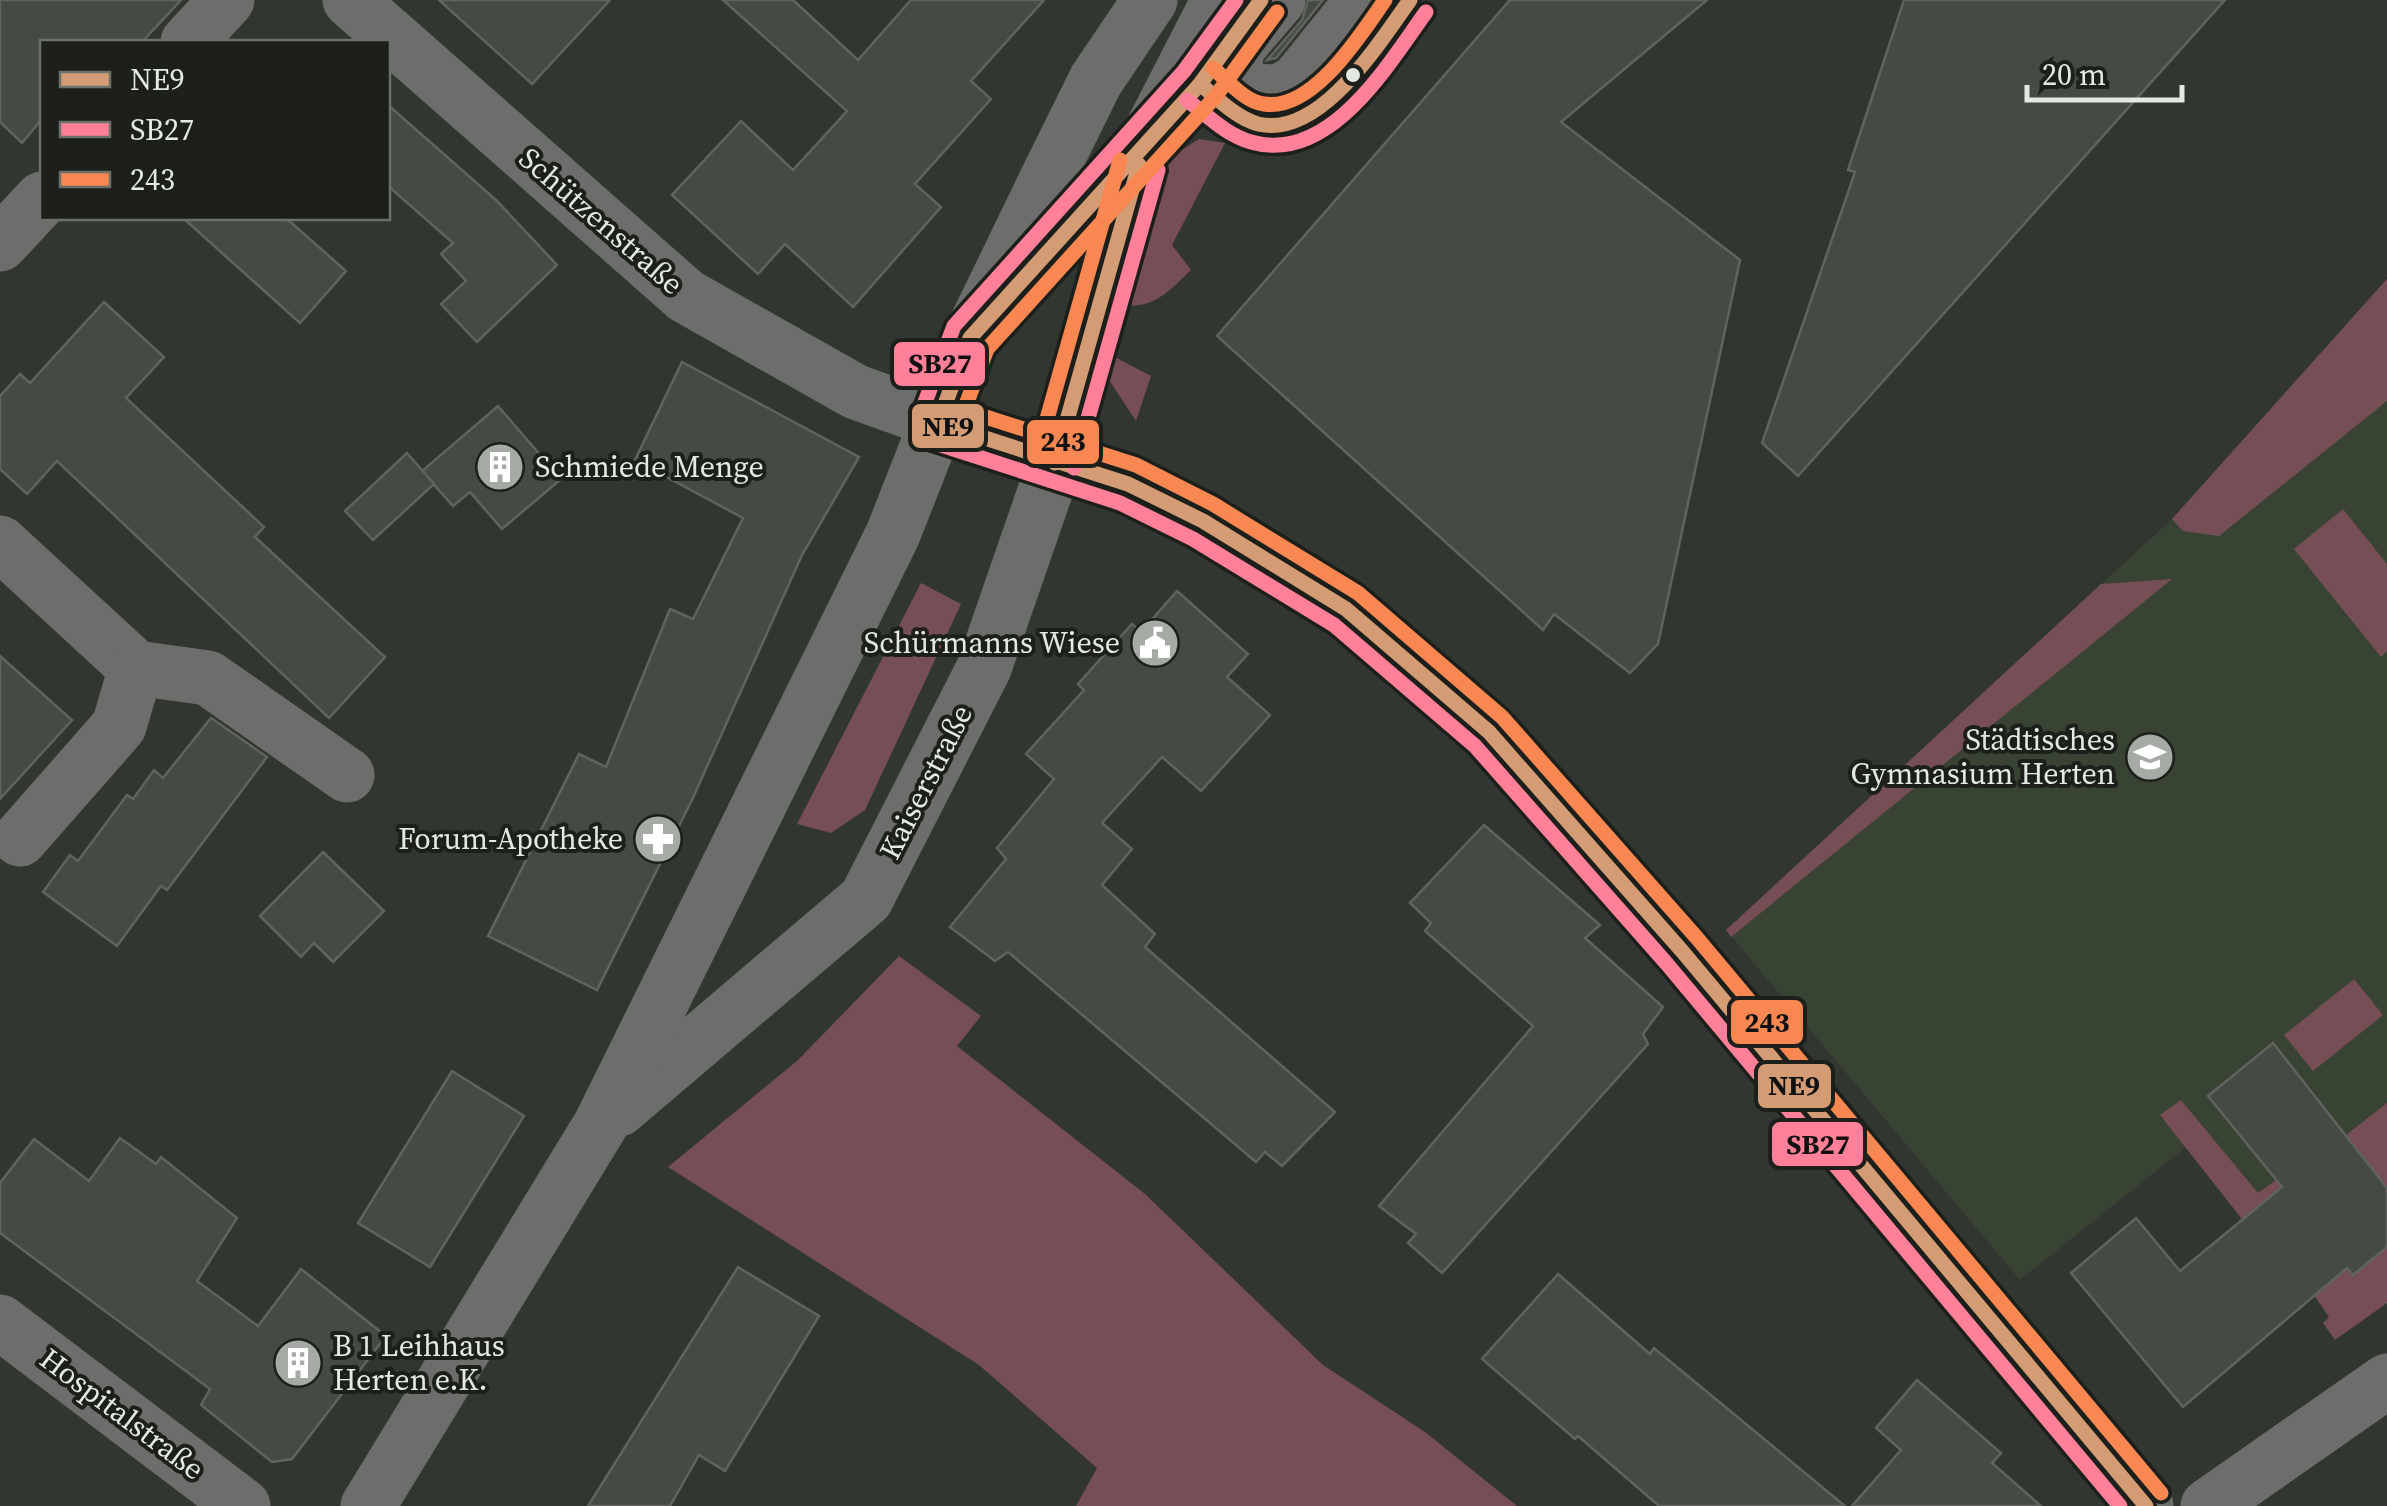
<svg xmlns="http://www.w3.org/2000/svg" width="2387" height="1506" font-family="'Source Serif 4',serif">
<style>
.built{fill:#384334}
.green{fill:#764e55}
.building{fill:#464a45;stroke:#60635e;stroke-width:2.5}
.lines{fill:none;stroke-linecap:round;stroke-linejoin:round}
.minor{stroke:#6d6e6c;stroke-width:55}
.major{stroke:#6c6e6c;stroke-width:55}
.bus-1-casing{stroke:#1c1f1a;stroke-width:22}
.bus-2-casing{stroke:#1c1f1a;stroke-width:22}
.bus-3-casing{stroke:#1c1f1a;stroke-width:22}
.bus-1{stroke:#d39c74;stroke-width:15}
.bus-2{stroke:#ff8098;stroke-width:15}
.bus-3{stroke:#f88751;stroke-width:15}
.bus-dot{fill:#e4e9e2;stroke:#1c1f1a;stroke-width:4}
.labels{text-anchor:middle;stroke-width:8;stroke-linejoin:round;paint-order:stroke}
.street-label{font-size:30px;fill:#e4e9e2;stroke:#1c1f1a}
.poi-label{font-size:30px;fill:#e4e9e2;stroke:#1c1f1a;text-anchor:end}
.line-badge{stroke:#1c1f1a;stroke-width:4}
.pale-badge-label{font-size:28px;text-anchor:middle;font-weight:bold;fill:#111}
</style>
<rect width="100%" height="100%" fill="#323631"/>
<!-- built -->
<path class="built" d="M 2387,279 L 2387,1303 L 2335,1340 L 2323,1323 L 2329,1317 L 2314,1295 L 2304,1298 L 2186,1147 L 2020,1280 L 1726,930 L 2172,519 Z"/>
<!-- green -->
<g class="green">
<path d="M 1199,139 L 1225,143 L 1172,245 L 1191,270 C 1168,292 1151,312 1117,304 L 1168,159 Z"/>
<path d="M 2387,279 L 2387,401 L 2219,536 L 2183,531 L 2172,519 Z"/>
<path d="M 1109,354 L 1151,376 L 1136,421 L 1109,380 Z"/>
<path d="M 2343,509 L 2387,564 L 2387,651 L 2381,657 L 2294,549 Z"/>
<path d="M 2172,579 L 1731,937 L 1726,930 L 2101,584 Z"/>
<path d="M 921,583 L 961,604 L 865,810 L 831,833 L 797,824 Z"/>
<path d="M 899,956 L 981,1016 L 957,1046 L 1145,1194 L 1323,1365 L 1425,1432 L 1517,1506 L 1076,1506 L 1097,1468 L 979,1365 L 668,1167 L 798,1060 Z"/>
<path d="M 2354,979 L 2383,1015 L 2313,1071 L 2284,1035 Z"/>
<path d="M 2181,1100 L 2258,1193 L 2276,1180 L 2352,1275 L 2387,1247 L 2387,1303 L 2335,1340 L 2323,1323 L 2329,1317 L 2314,1295 L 2304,1298 L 2160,1115 Z"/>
<path d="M 2387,1103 L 2387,1188 L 2346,1135 Z"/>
</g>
<!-- building -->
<g class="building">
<path d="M 0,0 L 181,0 L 142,42 L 42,42 L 42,119 L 22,143 L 0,122 Z"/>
<path d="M 439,0 L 610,0 L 532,84 Z"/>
<path d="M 723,0 L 793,0 L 858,60 L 911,0 L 1044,0 L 971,81 L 991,99 L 915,184 L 941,207 L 853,307 L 785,244 L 758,274 L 672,195 L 741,121 L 793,170 L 847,111 Z"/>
<path d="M 1308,0 L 1323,0 L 1276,58 L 1267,60 L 1302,20 Z"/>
<path d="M 1510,0 L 1707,0 L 1561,122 L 1740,260 L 1658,644 L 1630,673 L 1554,614 L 1543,630 L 1217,336 Z"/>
<path d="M 1904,0 L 2225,0 L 1798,476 L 1762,443 L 1855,172 L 1848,170 Z"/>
<path d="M 388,105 L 496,200 L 557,265 L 477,342 L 441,304 L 466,281 L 441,254 L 453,243 L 388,186 Z"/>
<path d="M 183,218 L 286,218 L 346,271 L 300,323 Z"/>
<path d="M 104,302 L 164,357 L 126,398 L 264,527 L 255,537 L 385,657 L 329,718 L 57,461 L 27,494 L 0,469 L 0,396 L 20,374 L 30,383 Z"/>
<path d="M 682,362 L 859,457 L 802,555 L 692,800 L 597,990 L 488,936 L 579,754 L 606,767 L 670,609 L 693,619 L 743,518 L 635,460 Z"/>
<path d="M 498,406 L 561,479 L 502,529 L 470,492 L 453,506 L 422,471 Z"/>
<path d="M 407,453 L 434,484 L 373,540 L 345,511 Z"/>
<path d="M 1177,591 L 1248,654 L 1227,677 L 1270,715 L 1201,791 L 1162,757 L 1102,823 L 1132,849 L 1102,885 L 1155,934 L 1145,947 L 1335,1112 L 1282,1166 L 1265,1152 L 1256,1162 L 1008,952 L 995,961 L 950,927 L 1006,859 L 997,848 L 1054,779 L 1026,754 L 1084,690 L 1078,684 L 1132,624 L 1141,632 Z"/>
<path d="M 0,656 L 72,720 L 0,799 Z"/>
<path d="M 211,718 L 267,757 L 167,890 L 161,886 L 117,946 L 43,892 L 70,855 L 78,861 L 127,795 L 133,799 L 154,770 L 163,778 Z"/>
<path d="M 1484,825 L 1600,925 L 1585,938 L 1663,1007 L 1643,1034 L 1648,1044 L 1442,1273 L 1408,1243 L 1416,1234 L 1379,1206 L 1533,1026 L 1425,931 L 1431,923 L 1410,903 Z"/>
<path d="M 323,852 L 384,911 L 333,962 L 314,943 L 301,957 L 260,916 Z"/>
<path d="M 2273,1043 L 2387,1188 L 2387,1247 L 2353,1275 L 2347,1268 L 2183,1407 L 2071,1273 L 2136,1218 L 2180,1271 L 2282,1187 L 2208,1096 Z"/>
<path d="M 452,1071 L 524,1116 L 430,1267 L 358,1223 Z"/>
<path d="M 120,1138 L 156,1164 L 161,1157 L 237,1218 L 197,1281 L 258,1326 L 301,1269 L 386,1336 L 292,1459 L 272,1462 L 201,1405 L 210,1389 L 0,1233 L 0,1183 L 34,1139 L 89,1181 Z"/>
<path d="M 738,1267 L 819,1316 L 725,1471 L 699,1455 L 670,1506 L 588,1506 Z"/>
<path d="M 1558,1274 L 1650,1354 L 1654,1348 L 1845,1506 L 1659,1506 L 1578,1436 L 1575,1439 L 1482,1359 Z"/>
<path d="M 1917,1380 L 2001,1453 L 1992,1463 L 2041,1506 L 1852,1506 L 1901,1450 L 1876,1428 Z"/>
</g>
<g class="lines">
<!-- minor -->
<g class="minor">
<path d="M 1278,0 L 1236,49 L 1235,73 L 1250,91 L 1279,92 L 1297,82 L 1363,0"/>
<path d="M 188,42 L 227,0"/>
<path d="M 0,244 L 42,199"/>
<path d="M 0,543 L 136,668 L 208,678 L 347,775"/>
<path d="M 20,839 L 119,726 L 136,668"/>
<path d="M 0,1322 L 243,1506"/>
<path d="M 2208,1506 L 2387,1381"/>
</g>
<!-- major -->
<g class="major">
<path d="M 350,0 L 686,296 L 856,392 L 1055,463 L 1128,484 L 1203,521 L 1346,609 L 1489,732 L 1682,951 L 2146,1506"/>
<path d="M 619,1109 L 866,899 L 984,668 L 1055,463 L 1146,142 L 1219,0"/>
<path d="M 368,1506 L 601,1124 L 893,534 L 970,338 L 1049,175 L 1096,80 L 1150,0"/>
</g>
<!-- bus-1 casing -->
<g class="bus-1-casing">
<g id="bus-1">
<path d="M 1261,0 L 1200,84 L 970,338 L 938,423 L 1128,484 L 1203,521 L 1346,609 L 1489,732 L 1682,951 L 2146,1506"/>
<path d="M 1200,84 C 1217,98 1236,118 1258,124 C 1321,139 1380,41 1410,0"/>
<path d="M 1055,463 L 1139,165"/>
</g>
</g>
<!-- bus-2 casing -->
<g class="bus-2-casing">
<g id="bus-2">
<path d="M 1236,0 L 1184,71 L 954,326 L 919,418 L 920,433 L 932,442 L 1120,503 L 1193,539 L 1334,625 L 1475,746 L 1667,964 L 2120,1506"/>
<path d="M 1187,100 C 1207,115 1226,135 1251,142 C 1330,165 1389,63 1426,12"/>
<path d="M 1074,468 L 1158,170"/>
</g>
</g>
<!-- bus-3 casing -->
<g class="bus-3-casing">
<g id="bus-3">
<path d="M 1277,12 L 1215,97 L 987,349 L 964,410 L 1136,465 L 1213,504 L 1358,593 L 1502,717 L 1697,938 L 2161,1493"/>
<path d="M 1213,68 C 1227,80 1245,102 1264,104 C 1313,112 1361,34 1385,0"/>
<path d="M 1036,458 L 1120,160"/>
</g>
</g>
<!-- bus-1 -->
<use href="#bus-1" class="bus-1"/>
<!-- bus-2 -->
<use href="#bus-2" class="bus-2"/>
<!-- bus-3 -->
<use href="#bus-3" class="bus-3"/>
</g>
<!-- icons -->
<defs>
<g id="building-disc" transform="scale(2.5)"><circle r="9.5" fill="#a6aaa4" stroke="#1c1f1a"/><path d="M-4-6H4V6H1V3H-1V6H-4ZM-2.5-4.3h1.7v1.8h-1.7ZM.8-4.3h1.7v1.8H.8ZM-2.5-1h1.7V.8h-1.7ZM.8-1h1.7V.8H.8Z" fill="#fff"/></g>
<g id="civic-disc" transform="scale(2.5)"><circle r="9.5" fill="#a6aaa4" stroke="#1c1f1a"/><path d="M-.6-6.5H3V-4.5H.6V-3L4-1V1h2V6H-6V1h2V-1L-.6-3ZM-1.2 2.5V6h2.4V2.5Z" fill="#fff"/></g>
<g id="school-disc" transform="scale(2.5)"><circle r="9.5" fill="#a6aaa4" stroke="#1c1f1a"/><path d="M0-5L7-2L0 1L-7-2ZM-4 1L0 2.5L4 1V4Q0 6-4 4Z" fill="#fff"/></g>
<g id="pharmacy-disc" transform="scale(2.5)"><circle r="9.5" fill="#a6aaa4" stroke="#1c1f1a"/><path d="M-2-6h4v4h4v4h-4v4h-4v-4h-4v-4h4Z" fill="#fff"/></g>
</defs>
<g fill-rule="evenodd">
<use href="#building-disc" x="500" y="467"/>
<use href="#civic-disc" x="1155" y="643"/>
<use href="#school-disc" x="2150" y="757"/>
<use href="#pharmacy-disc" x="658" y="839"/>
<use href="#building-disc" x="298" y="1363"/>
</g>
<!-- markers -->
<circle class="bus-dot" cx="1353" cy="75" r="9"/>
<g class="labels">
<!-- street labels -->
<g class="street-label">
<text transform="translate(601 221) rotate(41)" y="10">Schützenstraße</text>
<text transform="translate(926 782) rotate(-63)" y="10">Kaiserstraße</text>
<text transform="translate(122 1414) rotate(37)" y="10">Hospitalstraße</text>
</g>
<!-- poi labels -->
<g class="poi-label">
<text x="535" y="477" text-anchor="start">Schmiede Menge</text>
<text x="1120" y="653">Schürmanns Wiese</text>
<text x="2115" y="750">Städtisches<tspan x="2115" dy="34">Gymnasium Herten</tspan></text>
<text x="623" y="849">Forum-Apotheke</text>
<text x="333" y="1356" text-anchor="start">B 1 Leihhaus<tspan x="333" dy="34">Herten e.K.</tspan></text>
</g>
</g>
<g class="line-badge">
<rect x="892" y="340" width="95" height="48" rx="10" fill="#ff8098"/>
<rect x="910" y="402" width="76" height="48" rx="10" fill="#d39c74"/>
<rect x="1025" y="418" width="76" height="48" rx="10" fill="#f88751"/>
<rect x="1729" y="998" width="76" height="48" rx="10" fill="#f88751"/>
<rect x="1756" y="1062" width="77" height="48" rx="10" fill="#d39c74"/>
<rect x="1770" y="1120" width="95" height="48" rx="10" fill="#ff8098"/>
</g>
<g class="pale-badge-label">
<text x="940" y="373">SB27</text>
<text x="948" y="436">NE9</text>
<text x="1063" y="451">243</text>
<text x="1767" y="1032">243</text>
<text x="1794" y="1095">NE9</text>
<text x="1818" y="1154">SB27</text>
</g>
<!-- legend -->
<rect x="40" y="40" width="350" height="180" fill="#1c1f1a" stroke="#6c706a" stroke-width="2.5"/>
<rect x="60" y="72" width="50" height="15" fill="#d39c74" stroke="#6c706a" stroke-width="2.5"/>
<text x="130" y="90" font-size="30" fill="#e4e9e2">NE9</text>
<rect x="60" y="122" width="50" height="15" fill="#ff8098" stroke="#6c706a" stroke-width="2.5"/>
<text x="130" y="140" font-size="30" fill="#e4e9e2">SB27</text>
<rect x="60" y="172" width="50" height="15" fill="#f88751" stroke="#6c706a" stroke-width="2.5"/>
<text x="130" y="190" font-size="30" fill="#e4e9e2">243</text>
<!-- scale -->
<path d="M2027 85v15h155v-15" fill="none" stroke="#e4e9e2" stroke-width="5"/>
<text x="2042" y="85" font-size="30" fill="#e4e9e2" stroke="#1c1f1a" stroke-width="8" paint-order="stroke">20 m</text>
</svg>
